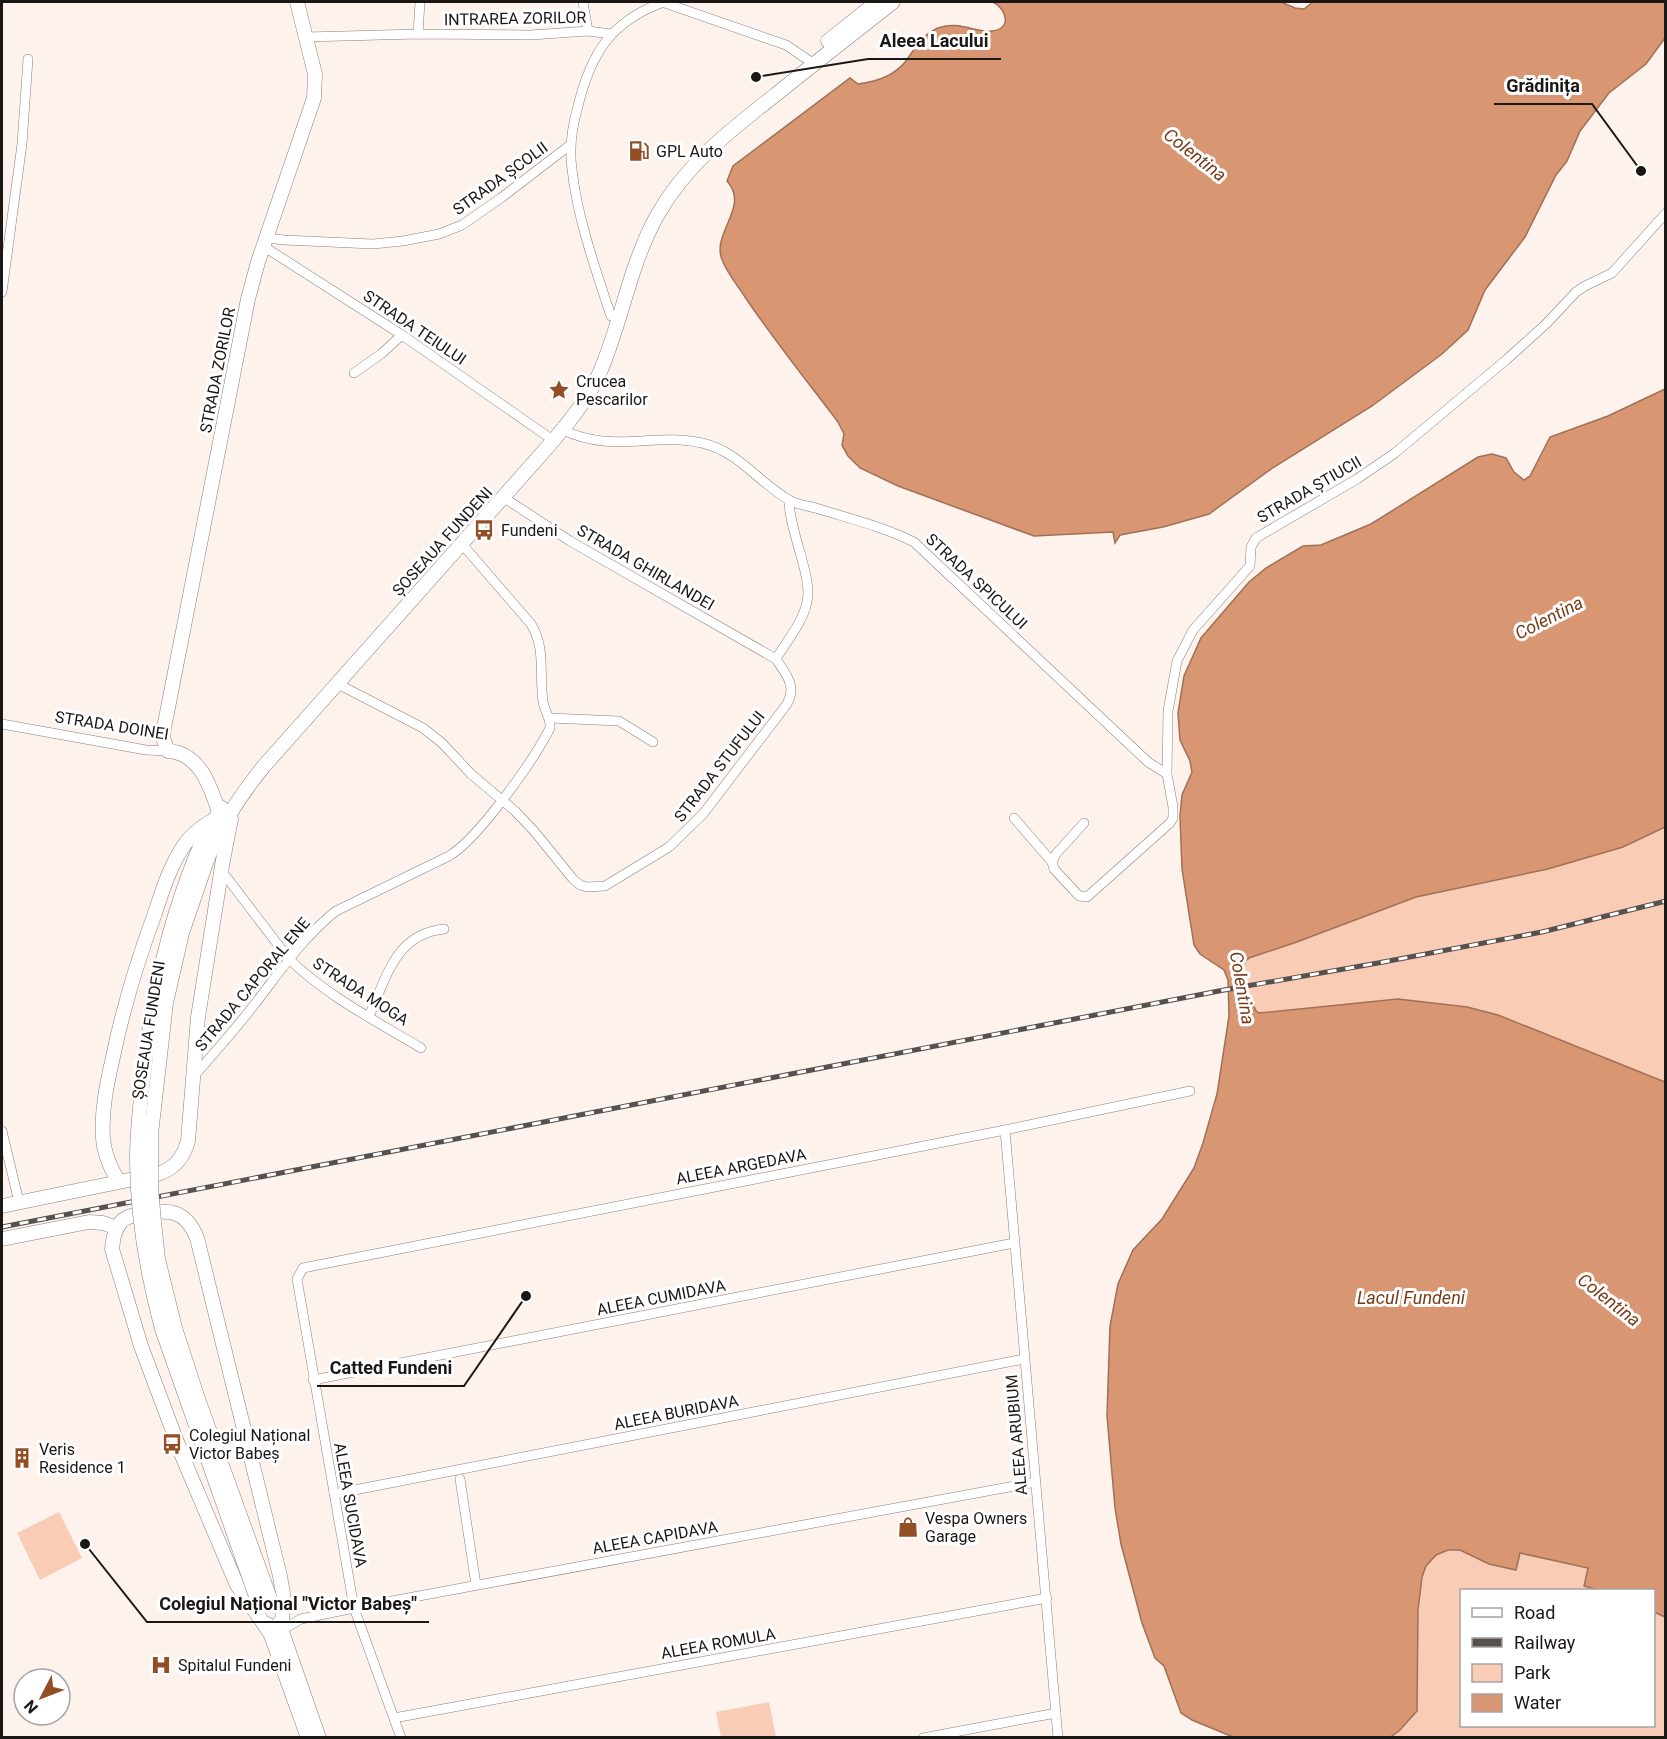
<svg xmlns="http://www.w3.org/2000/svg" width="1667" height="1739" font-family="Roboto,sans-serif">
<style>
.green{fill:#f9ccb6}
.water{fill:#d99673;stroke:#a07057;stroke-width:1.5}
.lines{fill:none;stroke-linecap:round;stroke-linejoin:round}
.street-casing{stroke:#8a7f7a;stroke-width:10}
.secondary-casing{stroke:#8a7f7a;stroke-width:15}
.street{stroke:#fff;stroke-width:9}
.secondary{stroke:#fff;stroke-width:14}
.rail-casing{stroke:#57514e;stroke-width:5}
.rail{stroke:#fff;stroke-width:3;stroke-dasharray:9;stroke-linecap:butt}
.secondary-bridge-casing{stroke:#8a7f7a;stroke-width:15;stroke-linecap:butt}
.secondary-bridge{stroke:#fff;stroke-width:14}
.labels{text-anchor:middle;stroke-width:6;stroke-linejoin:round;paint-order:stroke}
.street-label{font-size:16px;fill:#1b1715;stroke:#fff}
.poi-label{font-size:16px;fill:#1b1715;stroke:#fff;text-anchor:start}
.water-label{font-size:18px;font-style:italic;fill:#783a16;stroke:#fff}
.leader{fill:none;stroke:#1b1715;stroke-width:2}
.callout-dot{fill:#1b1715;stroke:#fff;stroke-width:2}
.callout-label{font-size:18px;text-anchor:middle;font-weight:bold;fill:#1b1715;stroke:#fff;stroke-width:6;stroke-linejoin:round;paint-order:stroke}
</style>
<rect width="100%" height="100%" fill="#fef2ec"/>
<!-- green -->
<g class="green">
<path d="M 1665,827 L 1665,1082 L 1498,1015 L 1467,1007 L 1398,999 L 1259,1013 L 1256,1011 C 1250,997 1232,969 1249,958 L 1294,943 L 1416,897 L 1548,869 L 1623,847 Z"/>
<path d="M 59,1512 L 82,1558 L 40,1580 L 17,1533 Z"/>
<path d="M 1448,1550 L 1460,1550 L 1489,1564 L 1516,1570 L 1520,1553 L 1588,1568 L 1584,1586 L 1598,1590 L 1462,1590 L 1462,1726 L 1654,1726 L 1654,1612 L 1665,1617 L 1665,1737 L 1389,1738 L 1399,1731 L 1417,1711 L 1418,1610 L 1422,1577 L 1426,1566 L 1436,1555 Z"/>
<path d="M 769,1702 L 776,1737 L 721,1737 L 716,1712 Z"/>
</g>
<!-- water -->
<g class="water">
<path d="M 993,2 L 1281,2 L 1295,8 L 1304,9 L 1313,2 L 1665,2 L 1665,38 L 1646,64 L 1609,93 L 1580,131 L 1567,161 L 1556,175 L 1525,237 L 1485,290 L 1468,330 L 1442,354 L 1372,406 L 1274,467 L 1209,514 L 1163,527 L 1120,535 L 1115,543 L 1113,532 L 1034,536 L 898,486 L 860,468 L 848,456 L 842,445 L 844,434 L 838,422 C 807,381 774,340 745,297 C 738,286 728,274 723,262 C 709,234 751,208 727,181 L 733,166 L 850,78 L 858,84 C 876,82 894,76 906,61 C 916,47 922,35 938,28 C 959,20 975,33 992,31 C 1012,29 1007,9 993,2 Z"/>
<path d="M 1665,389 L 1665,827 L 1623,847 L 1548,869 L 1416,897 L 1294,943 L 1249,958 C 1232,969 1250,997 1256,1011 L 1259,1013 L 1398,999 L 1467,1007 L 1498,1015 L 1665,1082 L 1665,1617 L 1654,1612 L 1654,1590 L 1598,1590 L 1584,1586 L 1588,1568 L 1520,1553 L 1516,1570 L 1489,1564 L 1460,1550 L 1448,1550 L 1436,1555 L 1426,1566 L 1422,1577 L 1418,1610 L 1417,1711 L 1399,1731 L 1389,1738 L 1233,1737 L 1192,1720 L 1181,1713 L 1164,1666 L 1155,1658 L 1142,1623 L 1121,1544 L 1115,1508 L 1107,1416 L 1110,1326 L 1118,1284 L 1133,1250 L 1162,1219 L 1194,1168 L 1203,1143 L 1217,1094 L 1229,1016 L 1228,980 L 1224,970 L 1200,954 L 1194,945 L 1182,869 L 1180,816 L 1182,795 L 1192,772 L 1190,761 L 1180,740 L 1178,713 L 1184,676 L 1201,638 L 1249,582 L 1266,568 L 1303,546 L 1321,545 L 1371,524 L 1478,457 L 1492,454 L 1506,458 L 1514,472 L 1524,480 L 1530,476 L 1550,437 L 1608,416 Z"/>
</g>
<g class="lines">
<!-- street casing -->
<g class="street-casing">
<g id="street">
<path d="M 583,2 L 588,31"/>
<path d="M 662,2 L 786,45 L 814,64"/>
<path d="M 418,34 L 420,2"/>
<path d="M 306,37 L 418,34 L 531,35 L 588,31 L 611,34"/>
<path d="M 266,238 L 284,240 L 373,244 L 403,241 L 439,234 L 462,225 L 501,198 L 570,145"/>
<path d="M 263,246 L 402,335 L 547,436"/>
<path d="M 2,292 L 22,144 L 28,59"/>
<path d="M 611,316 C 596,271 577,217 572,169 C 569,148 572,127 578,106 C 591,53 611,21 664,2"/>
<path d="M 354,373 L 381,354 L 402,335"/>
<path d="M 563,430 C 614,454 653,432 702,443 C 738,451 758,482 789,500 C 797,505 810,506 819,509 C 851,519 884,527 914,542 L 1148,762 L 1167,774"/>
<path d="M 776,659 C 786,642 803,622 807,602 C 813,577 789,531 789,500"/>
<path d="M 336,683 L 423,728 L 442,743 L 471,774 L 515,811 L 534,831 L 573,879 L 580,885 L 587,887 L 605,886 L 669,847 L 703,814 L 787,704 C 797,686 786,674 776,659 L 570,541 L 503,497"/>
<path d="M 550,718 L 619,721 L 653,742"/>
<path d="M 2,724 L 146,750 L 168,751"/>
<path d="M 1014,818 L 1052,862"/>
<path d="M 1084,823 L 1056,854 L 1052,862 L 1054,869 L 1079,896 L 1087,897 L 1170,823 L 1173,818 L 1173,807 L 1167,774 L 1168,711 L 1177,661 L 1193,630 L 1250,566 L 1251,547 L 1256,538 L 1357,479 L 1395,453 L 1506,360 L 1546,324 L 1576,292 L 1585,286 L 1612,273 L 1666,213"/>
<path d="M 221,870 L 289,959 C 327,996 376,1021 421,1048"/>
<path d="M 369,1016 C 387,977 395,934 444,929"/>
<path d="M 194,1076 C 214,1053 235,1030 254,1005 C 279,973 303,937 336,911 L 449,856 C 478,839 534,760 550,728 C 551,717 544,711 543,701 C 539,674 546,648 531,624 L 461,543"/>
<path d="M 1005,1130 L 1058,1738"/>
<path d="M 2,1131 L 19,1202"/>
<path d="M 313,1380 L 1014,1243"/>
<path d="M 460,1479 L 476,1585"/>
<path d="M 334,1494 L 1024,1359"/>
<path d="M 282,1630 L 301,1619 L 354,1608 L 1036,1482"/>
<path d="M 394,1718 L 1047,1598"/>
<path d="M 401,1738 L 354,1608 L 297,1279 L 303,1268 L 1005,1130 L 1190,1091"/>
<path d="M 923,1738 L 1056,1713"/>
</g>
</g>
<!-- secondary casing -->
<g class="secondary-casing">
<g id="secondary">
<path d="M 828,41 L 877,2"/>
<path d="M 219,812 C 210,786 200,753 168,751 L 163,738 L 164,728 L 248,299 L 258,262 L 314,98 L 315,74 L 297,2"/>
<path d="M 196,856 L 208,829 L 222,808"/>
<path d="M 207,860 C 221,824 240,796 264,766 L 545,450 C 566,426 587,401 600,372 C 622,321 630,263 658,214 C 687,163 733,128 779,92 C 816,62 855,32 893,2"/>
<path d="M 118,1181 C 110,1167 104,1154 103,1138 C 101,1111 107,1083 113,1057 C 123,1009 137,962 154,916 C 162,892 170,865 185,844 C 192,834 201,827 212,821"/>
<path d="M 2,1206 L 158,1174 C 175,1168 183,1158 188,1141 L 198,1017 L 223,860 L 231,819"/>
<path d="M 2,1239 L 89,1222 L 103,1223 L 117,1228"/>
<path d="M 279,1623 L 319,1738"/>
<path d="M 267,1624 L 308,1738"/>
<path d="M 270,1633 L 237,1585 L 183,1458 L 141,1346 L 112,1249 C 113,1240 114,1230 121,1222 C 126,1216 135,1215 143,1213 C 169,1209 186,1210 197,1238 L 280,1576 L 283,1594 L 282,1630"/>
</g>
</g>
<!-- street -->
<use href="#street" class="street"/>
<!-- secondary -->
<use href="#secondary" class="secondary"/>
<!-- rail casing -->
<g class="rail-casing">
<path id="rail" d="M 2,1227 L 1224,990 L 1378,963 L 1542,932 L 1666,901"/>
</g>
<!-- rail -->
<use href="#rail" class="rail"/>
<!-- secondary-bridge casing -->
<g class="secondary-bridge-casing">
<g id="secondary-bridge">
<path d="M 196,856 C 169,923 153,992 145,1063 C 141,1095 137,1127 137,1159 C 137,1217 147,1273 162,1329 L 260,1608"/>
<path d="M 207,860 L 182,933 L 166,1003 L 151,1134 L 151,1187 L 154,1222 L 158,1259 L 175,1328 L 198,1399 L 272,1604"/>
</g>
</g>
<!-- secondary-bridge -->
<use href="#secondary-bridge" class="secondary-bridge"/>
</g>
<!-- icons -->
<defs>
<g id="fuel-bare" transform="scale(1.62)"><path d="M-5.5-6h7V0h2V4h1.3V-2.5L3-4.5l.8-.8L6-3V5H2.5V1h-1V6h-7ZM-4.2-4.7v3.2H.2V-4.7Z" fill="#944e26" stroke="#fff" stroke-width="2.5" paint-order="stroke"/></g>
<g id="sight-bare" transform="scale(1.62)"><path d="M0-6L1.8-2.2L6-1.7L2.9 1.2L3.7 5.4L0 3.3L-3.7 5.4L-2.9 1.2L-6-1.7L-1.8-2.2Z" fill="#944e26" stroke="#fff" stroke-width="2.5" paint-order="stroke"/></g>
<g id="bus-bare" transform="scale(1.62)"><path d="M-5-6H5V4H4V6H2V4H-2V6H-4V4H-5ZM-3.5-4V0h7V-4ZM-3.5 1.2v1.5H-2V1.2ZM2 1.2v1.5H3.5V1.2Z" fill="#944e26" stroke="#fff" stroke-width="2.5" paint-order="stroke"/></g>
<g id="building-bare" transform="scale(1.62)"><path d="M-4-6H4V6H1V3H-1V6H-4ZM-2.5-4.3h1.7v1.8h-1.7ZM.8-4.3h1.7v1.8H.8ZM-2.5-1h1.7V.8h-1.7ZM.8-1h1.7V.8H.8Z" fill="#944e26" stroke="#fff" stroke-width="2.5" paint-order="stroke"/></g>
<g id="shop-bare" transform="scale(1.62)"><path d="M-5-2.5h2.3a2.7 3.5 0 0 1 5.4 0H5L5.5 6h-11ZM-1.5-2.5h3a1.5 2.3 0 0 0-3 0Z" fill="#944e26" stroke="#fff" stroke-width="2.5" paint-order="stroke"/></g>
<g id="hospital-bare" transform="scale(1.62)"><path d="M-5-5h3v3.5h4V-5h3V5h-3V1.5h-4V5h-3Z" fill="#944e26" stroke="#fff" stroke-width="2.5" paint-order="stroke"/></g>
</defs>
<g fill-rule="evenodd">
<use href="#fuel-bare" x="639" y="151"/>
<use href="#sight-bare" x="559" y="390"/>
<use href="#bus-bare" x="484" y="530"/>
<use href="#bus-bare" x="172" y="1444"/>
<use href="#building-bare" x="22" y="1458"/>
<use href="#shop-bare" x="908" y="1527"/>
<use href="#hospital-bare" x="161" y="1665"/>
</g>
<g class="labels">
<!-- street labels -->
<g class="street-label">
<text transform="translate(515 18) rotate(-1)" y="6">INTRAREA ZORILOR</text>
<text transform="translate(500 178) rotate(-36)" y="6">STRADA ȘCOLII</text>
<text transform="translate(415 327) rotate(34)" y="6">STRADA TEIULUI</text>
<text transform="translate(217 370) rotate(-79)" y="6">STRADA ZORILOR</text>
<text transform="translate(1309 489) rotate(-30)" y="6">STRADA ȘTIUCII</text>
<text transform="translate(442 541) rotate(-48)" y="6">ȘOSEAUA FUNDENI</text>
<text transform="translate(646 567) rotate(30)" y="6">STRADA GHIRLANDEI</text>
<text transform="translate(977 581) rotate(43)" y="6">STRADA SPICULUI</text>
<text transform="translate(112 725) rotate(9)" y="6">STRADA DOINEI</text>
<text transform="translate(719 766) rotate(-52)" y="6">STRADA STUFULUI</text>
<text transform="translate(252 984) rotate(-50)" y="6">STRADA CAPORAL ENE</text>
<text transform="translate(361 991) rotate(33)" y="6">STRADA MOGA</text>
<text transform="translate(148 1030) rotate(-81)" y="6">ȘOSEAUA FUNDENI</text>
<text transform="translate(741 1166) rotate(-11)" y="6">ALEEA ARGEDAVA</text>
<text transform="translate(661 1297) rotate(-11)" y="6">ALEEA CUMIDAVA</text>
<text transform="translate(676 1412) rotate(-11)" y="6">ALEEA BURIDAVA</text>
<text transform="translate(1016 1435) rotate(-95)" y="6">ALEEA ARUBIUM</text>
<text transform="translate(351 1505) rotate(80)" y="6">ALEEA SUCIDAVA</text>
<text transform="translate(655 1537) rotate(-10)" y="6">ALEEA CAPIDAVA</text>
<text transform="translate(718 1643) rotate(-10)" y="6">ALEEA ROMULA</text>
</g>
<!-- poi labels -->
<g class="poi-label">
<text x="656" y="157">GPL Auto</text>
<text x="576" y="387">Crucea<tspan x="576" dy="18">Pescarilor</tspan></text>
<text x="501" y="536">Fundeni</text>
<text x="189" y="1441">Colegiul Național<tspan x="189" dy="18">Victor Babeș</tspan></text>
<text x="39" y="1455">Veris<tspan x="39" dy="18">Residence 1</tspan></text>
<text x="925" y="1524">Vespa Owners<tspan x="925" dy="18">Garage</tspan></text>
<text x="178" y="1671">Spitalul Fundeni</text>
</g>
<!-- water labels -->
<g class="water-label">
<text transform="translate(1195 155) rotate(38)" y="6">Colentina</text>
<text transform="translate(1549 618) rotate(-27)" y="6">Colentina</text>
<text transform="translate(1242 988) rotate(80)" y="6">Colentina</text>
<text x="1411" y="1304">Lacul Fundeni</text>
<text transform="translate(1609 1300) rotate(38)" y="6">Colentina</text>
</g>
</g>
<!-- callouts -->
<path class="leader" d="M756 77L868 59H1001M1641 171L1592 104H1494M526 1296L464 1386H317M85 1544L147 1622H429"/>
<g class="callout-dot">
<circle cx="756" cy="77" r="6"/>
<circle cx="1641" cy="171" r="6"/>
<circle cx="526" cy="1296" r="6"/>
<circle cx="85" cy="1544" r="6"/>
</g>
<g class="callout-label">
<text x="934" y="47">Aleea Lacului</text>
<text x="1543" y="92">Grădinița</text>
<text x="391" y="1374">Catted Fundeni</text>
<text x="288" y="1610">Colegiul Național "Victor Babeș"</text>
</g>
<!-- border -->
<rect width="1667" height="1739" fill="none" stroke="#1b1715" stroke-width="6"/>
<!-- legend -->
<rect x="1460" y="1589" width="195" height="138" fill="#ffffff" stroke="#a4a2a1" stroke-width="1.5"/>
<rect x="1472" y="1608" width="30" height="9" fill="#ffffff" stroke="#a4a2a1" stroke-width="1.5"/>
<text x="1514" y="1619" font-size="18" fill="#1b1715">Road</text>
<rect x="1472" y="1638" width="30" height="9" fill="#57514e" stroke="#a4a2a1" stroke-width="1.5"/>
<text x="1514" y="1649" font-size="18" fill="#1b1715">Railway</text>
<rect x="1472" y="1664" width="30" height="18" fill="#f9ccb6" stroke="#a4a2a1" stroke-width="1.5"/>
<text x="1514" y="1679" font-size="18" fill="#1b1715">Park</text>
<rect x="1472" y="1694" width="30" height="18" fill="#d99673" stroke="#a4a2a1" stroke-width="1.5"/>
<text x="1514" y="1709" font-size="18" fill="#1b1715">Water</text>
<!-- north arrow -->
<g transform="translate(42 1697) rotate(228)"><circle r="28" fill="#ffffff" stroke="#a4a2a1" stroke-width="1.5"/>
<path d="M0-4.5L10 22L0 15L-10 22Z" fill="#944e26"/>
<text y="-9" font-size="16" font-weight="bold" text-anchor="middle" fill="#1b1715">N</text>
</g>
</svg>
